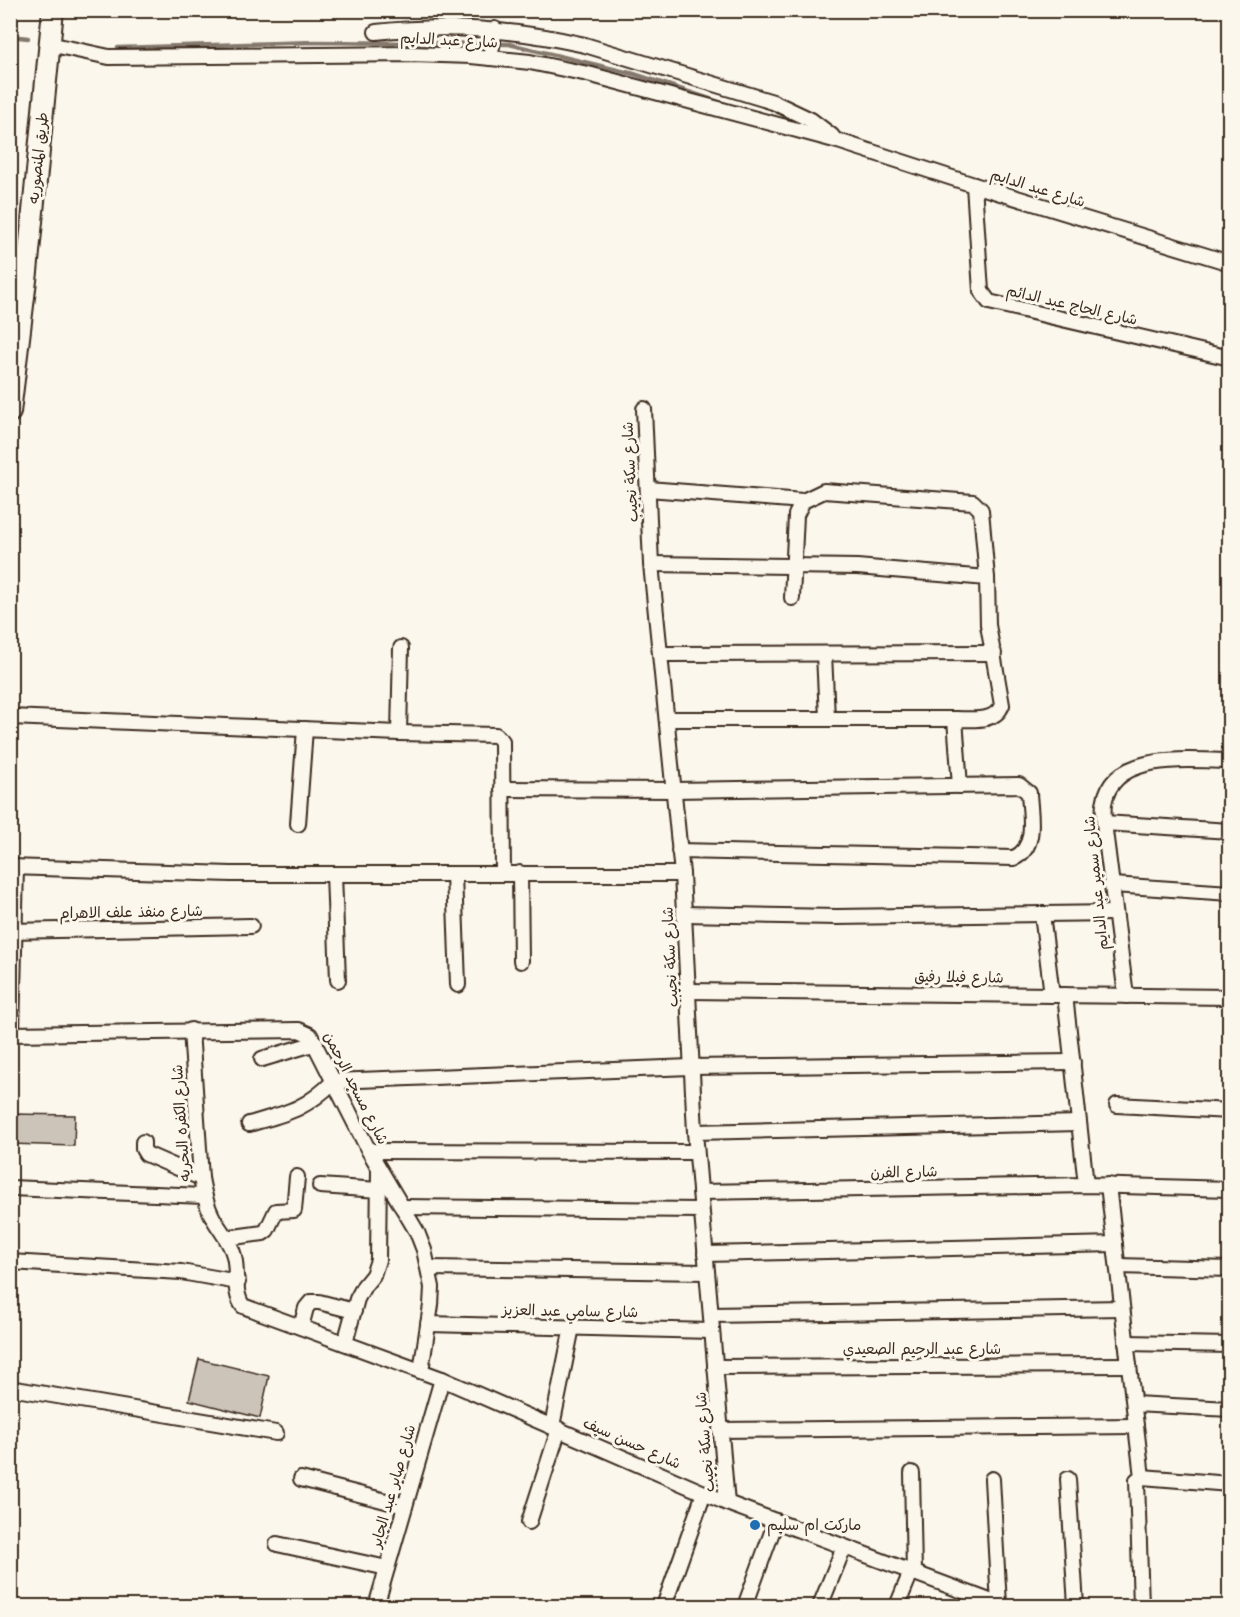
<svg xmlns="http://www.w3.org/2000/svg" width="1240" height="1617" font-family="'Shantell Sans','Playpen Sans Arabic',sans-serif">
<style>
.lines{fill:none;stroke-linecap:round;stroke-linejoin:round}
.stream{stroke:#85796d;stroke-width:4.5}
.building{fill:#ccc4b9;stroke:#3b2a1e;stroke-width:1.5}
.minor-casing{stroke:#3b2a1e;stroke-width:18}
.secondary-casing{stroke:#3b2a1e;stroke-width:24}
.minor{stroke:#fbf7ec;stroke-width:14}
.secondary{stroke:#fbf7ec;stroke-width:20}
.poi-dot{fill:#1f6fb2;stroke:#fbf7ec;stroke-width:2}
.labels{text-anchor:middle;stroke-width:6;stroke-linejoin:round;paint-order:stroke}
.street-label{font-size:15px;fill:#3b2a1e;stroke:#fbf7ec}
.poi-label{font-size:15px;fill:#3b2a1e;stroke:#fbf7ec;text-anchor:start}
</style>
<rect width="100%" height="100%" fill="#fbf7ec"/>
<filter id="ink" filterUnits="userSpaceOnUse"><feTurbulence type="fractalNoise" baseFrequency=".0167" numOctaves="2"/><feDisplacementMap in="SourceGraphic" scale="12" xChannelSelector="R" yChannelSelector="G"/><feConvolveMatrix kernelMatrix="1 2 1 2 8 2 1 2 1" color-interpolation-filters="sRGB"/></filter>
<g filter="url(#ink)">
<g class="lines">
<!-- stream -->
<g class="stream">
<path d="M 10,36 L 28,38"/>
<path d="M 118,48 L 315,42 L 509,44 L 634,74 L 731,106"/>
</g>
</g>
<!-- building -->
<g class="building">
<path d="M 10,1114 L 75,1115 L 74,1146 L 10,1144 Z"/>
<path d="M 199,1359 L 269,1376 L 260,1418 L 189,1400 Z"/>
</g>
<g class="lines">
<!-- minor casing -->
<g class="minor-casing">
<g id="minor">
<path d="M 376,32 C 449,24 514,29 585,45 L 773,102 L 811,120 L 832,136"/>
<path d="M 49,44 L 109,57 L 412,54 L 471,56 L 530,62 L 588,74 L 838,141 L 974,185 L 1230,263"/>
<path d="M 490,58 L 495,29"/>
<path d="M 974,185 L 981,291 L 989,302 L 1230,358"/>
<path d="M 644,409 L 651,564 L 682,874 L 695,1132 L 727,1503"/>
<path d="M 648,489 L 803,501"/>
<path d="M 651,564 L 857,567 L 987,578 L 988,625 L 1002,705 C 995,723 972,719 955,719 L 667,719"/>
<path d="M 792,598 L 796,515 L 803,501 L 824,491 L 973,502 L 981,510 L 987,578"/>
<path d="M 661,654 L 994,653"/>
<path d="M 824,654 L 827,718"/>
<path d="M 10,717 L 399,733 L 496,735 L 502,741 L 503,874"/>
<path d="M 955,719 L 960,786"/>
<path d="M 399,733 L 401,648"/>
<path d="M 502,789 L 674,790 L 1019,785 L 1029,793 C 1030,815 1038,847 1014,858 L 679,851"/>
<path d="M 1104,823 L 1230,831"/>
<path d="M 298,824 L 305,729"/>
<path d="M 10,867 L 231,874 L 682,874"/>
<path d="M 520,873 L 521,961"/>
<path d="M 334,874 L 338,980"/>
<path d="M 454,874 L 458,985"/>
<path d="M 1113,885 L 1230,893"/>
<path d="M 684,914 L 837,917 L 1114,913"/>
<path d="M 1042,914 L 1052,995"/>
<path d="M 10,931 L 251,926"/>
<path d="M 689,991 L 1230,997"/>
<path d="M 1065,995 L 1086,1185"/>
<path d="M 1126,996 L 1104,823 C 1104,817 1103,810 1104,804 C 1112,750 1191,761 1230,761"/>
<path d="M 191,1030 L 201,1178 C 204,1194 207,1209 216,1223 C 223,1234 231,1243 234,1256 C 238,1271 233,1293 243,1306 L 442,1379 L 727,1503 L 1003,1606"/>
<path d="M 10,1034 L 299,1030 L 310,1035 L 369,1151 L 417,1232 L 424,1250 L 432,1287 L 431,1305 L 421,1371"/>
<path d="M 12,1034 L 16,867"/>
<path d="M 262,1059 L 316,1043"/>
<path d="M 1117,1105 L 1230,1111"/>
<path d="M 249,1124 C 287,1113 305,1110 334,1081 L 690,1067 L 1073,1062"/>
<path d="M 695,1132 L 1079,1123"/>
<path d="M 143,1142 L 143,1149 L 146,1154 L 201,1178"/>
<path d="M 369,1151 L 696,1152"/>
<path d="M 1108,1185 L 1142,1477"/>
<path d="M 320,1186 L 379,1190"/>
<path d="M 10,1188 L 204,1196"/>
<path d="M 700,1192 L 1086,1185 L 1230,1189"/>
<path d="M 402,1207 L 701,1210"/>
<path d="M 227,1238 L 263,1233 L 267,1230 L 276,1211 L 294,1210 L 297,1177"/>
<path d="M 705,1254 L 1115,1244"/>
<path d="M 10,1262 L 181,1272 L 238,1282"/>
<path d="M 1118,1266 L 1230,1269"/>
<path d="M 429,1268 L 707,1272"/>
<path d="M 711,1315 L 1122,1308"/>
<path d="M 428,1324 L 712,1331"/>
<path d="M 301,1327 L 306,1308 L 311,1302 L 319,1302 L 354,1311"/>
<path d="M 345,1343 L 357,1299 L 364,1286 L 373,1275 L 378,1260 L 379,1169"/>
<path d="M 1126,1343 L 1230,1345"/>
<path d="M 715,1367 L 1129,1365"/>
<path d="M 10,1388 L 276,1433"/>
<path d="M 1134,1404 L 1230,1409"/>
<path d="M 552,1426 L 572,1327"/>
<path d="M 720,1430 L 1136,1426"/>
<path d="M 912,1473 L 914,1573"/>
<path d="M 301,1479 L 405,1506"/>
<path d="M 992,1479 L 999,1605"/>
<path d="M 1068,1479 L 1076,1606"/>
<path d="M 529,1522 L 559,1429"/>
<path d="M 277,1544 L 387,1568"/>
<path d="M 377,1603 L 442,1379"/>
<path d="M 664,1606 L 704,1493"/>
<path d="M 745,1606 L 776,1521"/>
<path d="M 820,1606 L 844,1547"/>
<path d="M 897,1606 L 911,1572"/>
<path d="M 1141,1606 L 1137,1480 L 1142,1477 L 1230,1484"/>
</g>
</g>
<!-- secondary casing -->
<g class="secondary-casing">
<path id="secondary" d="M 10,412 L 27,272 L 53,10"/>
</g>
<!-- minor -->
<use href="#minor" class="minor"/>
<!-- secondary -->
<use href="#secondary" class="secondary"/>
</g>
</g>
<!-- markers -->
<circle class="poi-dot" cx="755" cy="1525" r="6"/>
<g class="labels">
<!-- street labels -->
<g class="street-label">
<text transform="translate(449 40) rotate(3)" y="5">شارع عبد الدايم</text>
<text transform="translate(38 158) rotate(-84)" y="5">طريق المنصوريه</text>
<text transform="translate(1038 188) rotate(17)" y="5">شارع عبد الدايم</text>
<text transform="translate(1072 305) rotate(13)" y="5">شارع الحاج عبد الدائم</text>
<text transform="translate(630 472) rotate(-93)" y="5">شارع سكة نجيب</text>
<text transform="translate(1096 883) rotate(-96)" y="5">شارع سمير عبد الدايم</text>
<text transform="translate(131 912) rotate(-1)" y="5">شارع منفذ علف الاهرام</text>
<text transform="translate(670 957) rotate(-93)" y="5">شارع سكة نجيب</text>
<text transform="translate(959 977) rotate(1)" y="5">شارع فيلا رفيق</text>
<text transform="translate(356 1088) rotate(63)" y="5">شارع مسجد الرحمن</text>
<text transform="translate(181 1123) rotate(-94)" y="5">شارع الكفره البحريه</text>
<text transform="translate(904 1172) rotate(-1)" y="5">شارع الفرن</text>
<text transform="translate(570 1311) rotate(1)" y="5">شارع سامي عبد العزيز</text>
<text x="922" y="1354">شارع عبد الرحيم الصعيدي</text>
<text transform="translate(705 1442) rotate(-95)" y="5">شارع سكة نجيب</text>
<text transform="translate(632 1443) rotate(24)" y="5">شارع حسن سيف</text>
<text transform="translate(393 1486) rotate(-74)" y="5">شارع صابر عبد الجابر</text>
</g>
<!-- poi labels -->
<g class="poi-label">
<text x="767" y="1530">ماركت ام سليم</text>
</g>
</g>
<!-- margin -->
<rect width="1240" height="1617" fill="none" stroke="#fbf7ec" stroke-width="36"/>
<rect x="18" y="18" width="1204" height="1581" fill="none" stroke="#3b2a1e" stroke-width="2" filter="url(#ink)"/>
</svg>
